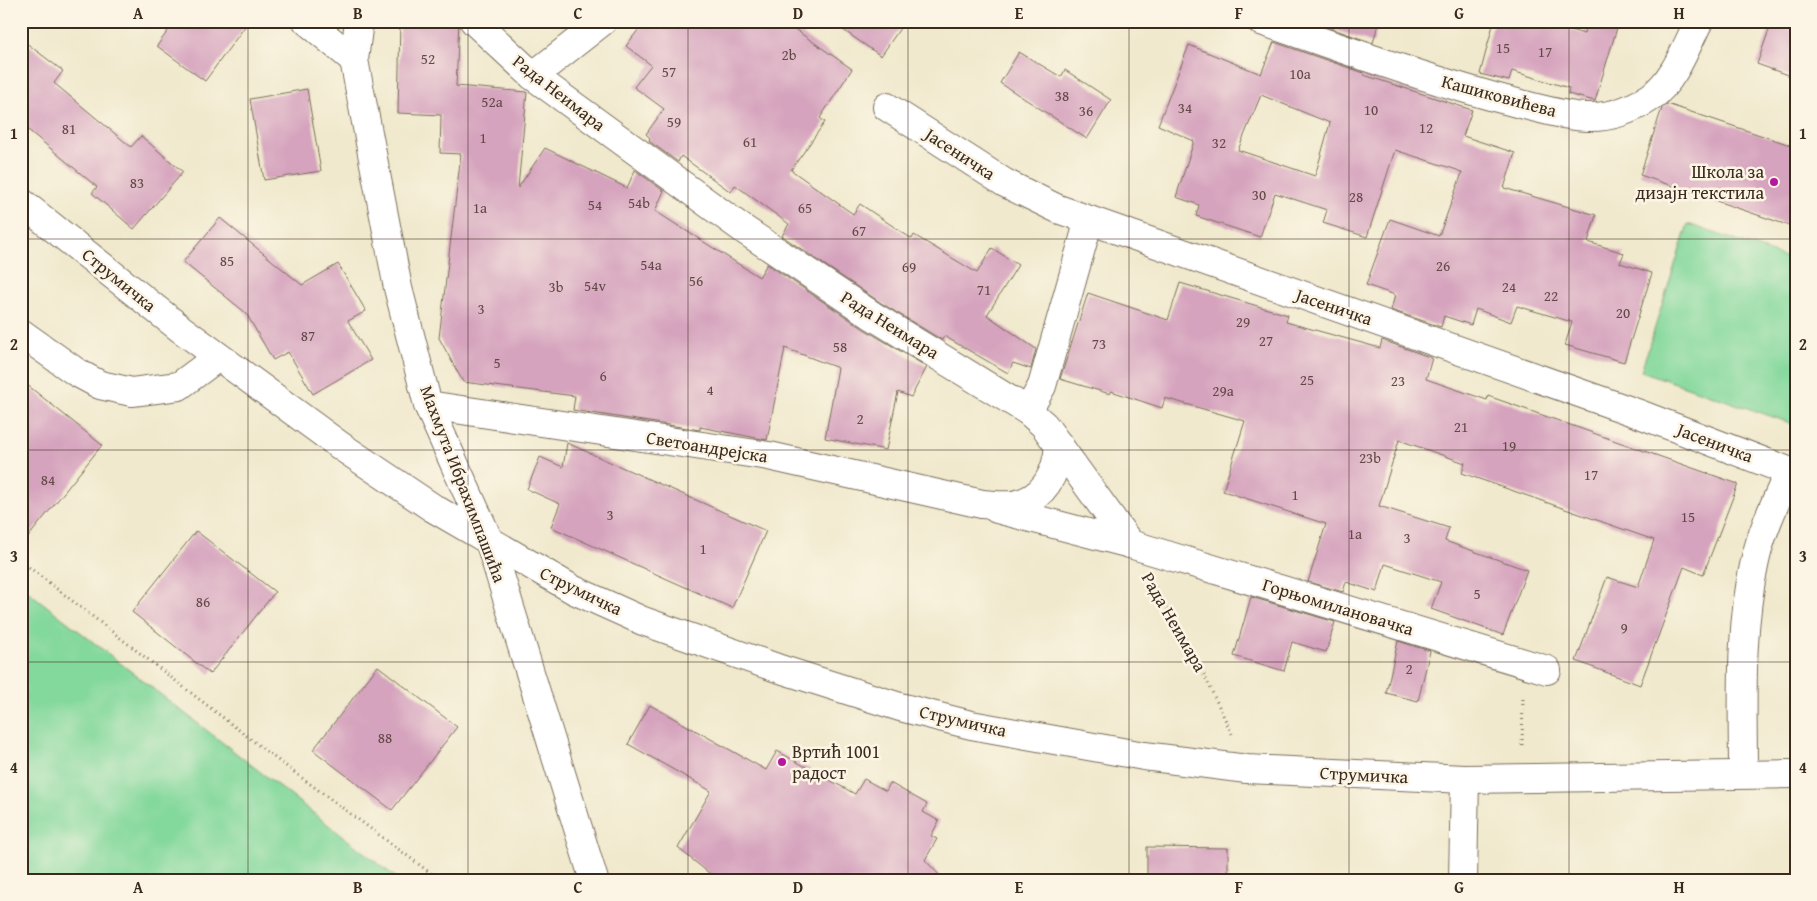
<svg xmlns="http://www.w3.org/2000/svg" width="1817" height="901" font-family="'Gentium Book Plus',serif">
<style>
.green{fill:#83d89c;stroke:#5f815d}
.building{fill:#d5a3bd;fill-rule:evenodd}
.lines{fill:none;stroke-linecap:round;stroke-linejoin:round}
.minor-casing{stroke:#7a6d5b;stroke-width:30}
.path{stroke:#7a6d5b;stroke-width:3;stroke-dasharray:1 4;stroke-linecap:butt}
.minor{stroke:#fff;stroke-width:28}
.grid{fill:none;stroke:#3b2a1e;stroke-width:1;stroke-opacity:0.55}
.poi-dot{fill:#b5179e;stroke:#fcf5e5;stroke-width:2}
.labels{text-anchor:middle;stroke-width:5;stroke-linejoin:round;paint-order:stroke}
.number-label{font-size:15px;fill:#624846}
.street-label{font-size:18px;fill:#3b2a1e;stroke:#fcf5e5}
.poi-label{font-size:18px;fill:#3b2a1e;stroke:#fcf5e5;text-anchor:end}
.neatline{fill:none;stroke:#3b2a1e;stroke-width:2}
.grid-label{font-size:16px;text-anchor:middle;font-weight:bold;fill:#3b2a1e}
</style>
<rect width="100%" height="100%" fill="#fcf5e5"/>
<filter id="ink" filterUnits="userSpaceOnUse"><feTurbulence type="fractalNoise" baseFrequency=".02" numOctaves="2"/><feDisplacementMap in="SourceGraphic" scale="10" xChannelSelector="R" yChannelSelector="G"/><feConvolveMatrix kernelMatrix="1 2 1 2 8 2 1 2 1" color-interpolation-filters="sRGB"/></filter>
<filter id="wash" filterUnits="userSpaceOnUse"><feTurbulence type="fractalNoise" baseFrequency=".0096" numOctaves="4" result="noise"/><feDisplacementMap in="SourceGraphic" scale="20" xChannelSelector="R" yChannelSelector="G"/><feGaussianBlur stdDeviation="1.12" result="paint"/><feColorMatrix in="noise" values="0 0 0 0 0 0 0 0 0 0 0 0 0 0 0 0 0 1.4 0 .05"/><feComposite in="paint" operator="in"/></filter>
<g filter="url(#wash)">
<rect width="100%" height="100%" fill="#f0e9cd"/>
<!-- green -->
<g class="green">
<path d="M 1688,224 L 1796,261 L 1796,425 L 1641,371 Z"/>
<path d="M 21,586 L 398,879 L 397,880 L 21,880 Z"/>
</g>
<g id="blocks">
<!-- building -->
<g class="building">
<path d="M 175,21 L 249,21 L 205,81 L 157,46 Z"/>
<path d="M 400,21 L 459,21 L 456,86 L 527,92 L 518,188 L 545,148 L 627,188 L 635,170 L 664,191 L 655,211 L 759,277 L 767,264 L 864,329 L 927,367 L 911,397 L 898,392 L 886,450 L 825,438 L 838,368 L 785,348 L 767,440 L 700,427 L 700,430 L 573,410 L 575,396 L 463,382 L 439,338 L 461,154 L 440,153 L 441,115 L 398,113 Z"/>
<path d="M 645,21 L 783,21 L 852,69 L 820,118 L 825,122 L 791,170 L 853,214 L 860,204 L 912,239 L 914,235 L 977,273 L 992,248 L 1018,265 L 987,315 L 1036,349 L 1031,369 L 1013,363 L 1008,373 L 944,336 L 942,340 L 881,303 L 782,236 L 789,224 L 735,185 L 731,192 L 681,156 L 678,162 L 649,141 L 650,138 L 646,134 L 664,109 L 634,87 L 651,65 L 626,46 Z"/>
<path d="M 830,21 L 905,21 L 881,56 Z"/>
<path d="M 1310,21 L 1379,21 L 1373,43 Z"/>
<path d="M 1494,21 L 1541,21 L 1584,34 L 1587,21 L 1619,21 L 1595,101 L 1568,94 L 1569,88 L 1512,71 L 1509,81 L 1480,74 Z"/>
<path d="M 1772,21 L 1796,21 L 1796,78 L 1757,64 Z"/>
<path d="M 21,39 L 63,71 L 54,83 L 131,147 L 141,136 L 183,172 L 134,229 L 92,193 L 97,187 L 21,124 Z"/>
<path d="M 1274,42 L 1364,73 L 1364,75 L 1472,110 L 1463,136 L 1515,153 L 1504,188 L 1596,215 L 1588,242 L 1624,253 L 1620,263 L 1652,273 L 1624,362 L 1565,345 L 1572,322 L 1517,306 L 1511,322 L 1476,309 L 1471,325 L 1444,316 L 1441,327 L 1391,310 L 1395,295 L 1366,285 L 1390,219 L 1439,236 L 1462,173 L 1457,170 L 1395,150 L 1367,237 L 1323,223 L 1327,210 L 1275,193 L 1260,237 L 1196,216 L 1199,205 L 1176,197 L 1194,141 L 1158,125 L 1189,45 L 1261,74 ZM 1261,95 L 1330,123 L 1315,176 L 1238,150 Z"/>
<path d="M 1019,52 L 1061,77 L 1065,70 L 1111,100 L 1087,139 L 1000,83 Z"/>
<path d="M 307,89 L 321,171 L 264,180 L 250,99 Z"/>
<path d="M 1667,104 L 1796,147 L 1796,228 L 1640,175 L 1662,108 Z"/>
<path d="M 220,218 L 302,285 L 338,264 L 366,311 L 348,321 L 371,360 L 313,394 L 288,352 L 273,360 L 246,313 L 183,262 Z"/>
<path d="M 1180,283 L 1288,315 L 1286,322 L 1380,348 L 1382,340 L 1432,358 L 1426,379 L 1487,400 L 1488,396 L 1738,484 L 1703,575 L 1684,567 L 1640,685 L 1576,661 L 1607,577 L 1638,587 L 1654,540 L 1462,473 L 1465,463 L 1399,440 L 1379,506 L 1449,528 L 1445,541 L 1527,570 L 1503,635 L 1431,609 L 1441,582 L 1385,564 L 1377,592 L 1346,582 L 1343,592 L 1308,582 L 1326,524 L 1223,491 L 1245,421 L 1165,398 L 1162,408 L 1111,391 L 1110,394 L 1060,379 L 1088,293 L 1168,320 Z"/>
<path d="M 21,380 L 102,445 L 21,546 Z"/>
<path d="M 567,443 L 766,531 L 732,608 L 551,527 L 560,504 L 527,489 L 540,457 L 563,467 Z"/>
<path d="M 196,531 L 275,592 L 210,674 L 132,612 Z"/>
<path d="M 1251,597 L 1335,622 L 1326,652 L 1292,642 L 1284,671 L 1234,656 Z"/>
<path d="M 1398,641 L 1430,651 L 1418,701 L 1386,693 Z"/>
<path d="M 378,666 L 457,727 L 392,810 L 313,750 Z"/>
<path d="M 650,705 L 766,770 L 777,751 L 855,794 L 864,779 L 886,791 L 890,783 L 927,804 L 923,812 L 939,821 L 931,836 L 937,839 L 925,860 L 944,880 L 725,880 L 709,873 L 678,848 L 711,791 L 628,744 Z"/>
<path d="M 1147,847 L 1228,848 L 1228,880 L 1147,880 Z"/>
</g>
</g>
</g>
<g filter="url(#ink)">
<use href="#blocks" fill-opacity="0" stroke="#7a6d5b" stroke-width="1"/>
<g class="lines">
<!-- minor casing -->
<g class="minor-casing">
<g id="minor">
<path d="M 307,21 L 354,60"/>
<path d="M 359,21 L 354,60 L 398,288 L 428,405 L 490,543 L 594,880"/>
<path d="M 474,21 L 533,76 L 743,229 L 873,316 L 1028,411 L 1044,425 L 1130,544"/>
<path d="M 1261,21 C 1345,49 1428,80 1513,102 C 1534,107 1570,118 1591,117 C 1613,117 1633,109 1651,97 C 1675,80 1686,46 1699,21"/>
<path d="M 533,76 L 603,21"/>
<path d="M 887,107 L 1005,183 L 1058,209 L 1642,415 L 1796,474"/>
<path d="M 21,202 L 181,329 L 342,447 L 433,508 L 574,590 L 643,621 L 777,668 L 900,707 L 971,725 L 1144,756 L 1247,769 L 1465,779 L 1796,774"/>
<path d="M 21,333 L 76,372 L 100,385 L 132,392 L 179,386 L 218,357"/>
<path d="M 428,405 L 769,456 L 982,504 C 992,505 1003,506 1013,505 C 1044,500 1057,473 1059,445"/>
<path d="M 1028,411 L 1042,386 L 1089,220"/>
<path d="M 997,509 L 1130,544 L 1547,670"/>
<path d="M 1743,774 C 1743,703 1739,630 1755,561 C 1762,530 1776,501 1789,472"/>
<path d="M 1463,880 L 1465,779"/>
</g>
</g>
<!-- path -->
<g class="path">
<path d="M 21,561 L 275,758 L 440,880"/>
<path d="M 1155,587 L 1198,662 L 1232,734"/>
<path d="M 1522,745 L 1523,697"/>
</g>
<!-- minor -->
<use href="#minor" class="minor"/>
</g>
</g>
<!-- grid -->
<path class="grid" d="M 248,21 L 248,880M 468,21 L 468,880M 688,21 L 688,880M 908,21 L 908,880M 1129,21 L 1129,880M 1349,21 L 1349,880M 1569,21 L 1569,880M 21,239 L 1796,239M 21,450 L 1796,450M 21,662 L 1796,662"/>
<!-- markers -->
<g class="poi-dot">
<circle cx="1774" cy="182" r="5"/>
<circle cx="782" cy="762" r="5"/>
</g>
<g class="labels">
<!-- number labels -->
<g class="number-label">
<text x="1503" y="53">15</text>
<text x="1545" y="57">17</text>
<text x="789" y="60">2b</text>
<text x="428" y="64">52</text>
<text x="669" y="77">57</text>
<text x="1300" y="79">10a</text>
<text x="1062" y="101">38</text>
<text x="492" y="107">52a</text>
<text x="1185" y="113">34</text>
<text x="1371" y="115">10</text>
<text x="1086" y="116">36</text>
<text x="674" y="127">59</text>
<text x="1426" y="133">12</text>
<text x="69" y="134">81</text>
<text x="483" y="143">1</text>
<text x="750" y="147">61</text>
<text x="1219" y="148">32</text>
<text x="137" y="188">83</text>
<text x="1259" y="200">30</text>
<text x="1356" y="202">28</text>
<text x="639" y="208">54b</text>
<text x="595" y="210">54</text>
<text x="480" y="213">1a</text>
<text x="805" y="213">65</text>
<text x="859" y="236">67</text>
<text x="227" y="266">85</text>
<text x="651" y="270">54a</text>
<text x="1443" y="271">26</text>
<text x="909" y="272">69</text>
<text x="696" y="286">56</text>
<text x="595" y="291">54v</text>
<text x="556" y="292">3b</text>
<text x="1509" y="292">24</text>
<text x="984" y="295">71</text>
<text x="1551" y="301">22</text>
<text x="481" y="314">3</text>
<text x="1623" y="318">20</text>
<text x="1243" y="327">29</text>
<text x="308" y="341">87</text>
<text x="1266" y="346">27</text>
<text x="1099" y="349">73</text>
<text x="840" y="352">58</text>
<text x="497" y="368">5</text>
<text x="603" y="381">6</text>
<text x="1307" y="385">25</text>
<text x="1398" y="386">23</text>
<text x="710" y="395">4</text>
<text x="1223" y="396">29a</text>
<text x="860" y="424">2</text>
<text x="1461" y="432">21</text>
<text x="1509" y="451">19</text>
<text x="1370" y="463">23b</text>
<text x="1591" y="480">17</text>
<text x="48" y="485">84</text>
<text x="1295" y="500">1</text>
<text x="610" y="520">3</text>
<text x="1688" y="522">15</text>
<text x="1355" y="539">1a</text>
<text x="1407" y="543">3</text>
<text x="703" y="554">1</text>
<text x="1477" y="599">5</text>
<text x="203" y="607">86</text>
<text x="1624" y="633">9</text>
<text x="1409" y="674">2</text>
<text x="385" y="743">88</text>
</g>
<!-- street labels -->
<g class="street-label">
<text transform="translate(559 93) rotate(38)" y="6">Рада Неимара</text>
<text transform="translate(1499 96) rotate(15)" y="6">Кашиковићева</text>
<text transform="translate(960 154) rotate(33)" y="6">Јасеничка</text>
<text transform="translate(119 280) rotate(39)" y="6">Струмичка</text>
<text transform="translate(1334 307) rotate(19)" y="6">Јасеничка</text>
<text transform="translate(890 325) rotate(32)" y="6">Рада Неимара</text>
<text transform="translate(1715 443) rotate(21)" y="6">Јасеничка</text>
<text transform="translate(707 447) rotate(9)" y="6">Светоандрејска</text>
<text transform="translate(463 484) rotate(69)" y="6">Махмута Ибрахимпашића</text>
<text transform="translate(581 591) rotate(26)" y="6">Струмичка</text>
<text transform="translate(1338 607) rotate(17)" y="6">Горњомилановачка</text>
<text transform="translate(1174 622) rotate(60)" y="6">Рада Неимара</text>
<text transform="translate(963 721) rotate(13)" y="6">Струмичка</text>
<text transform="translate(1364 775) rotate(3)" y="6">Струмичка</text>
</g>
<!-- poi labels -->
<g class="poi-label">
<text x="1764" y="178">Школа за<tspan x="1764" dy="21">дизајн текстила</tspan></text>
<text x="792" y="758" text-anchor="start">Вртић 1001<tspan x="792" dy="21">радост</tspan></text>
</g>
</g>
<!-- margin -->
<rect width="1817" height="901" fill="none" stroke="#fcf5e5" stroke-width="55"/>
<rect x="28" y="28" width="1762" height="846" class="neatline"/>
<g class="grid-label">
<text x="138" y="19">A</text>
<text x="358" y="19">B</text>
<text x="578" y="19">C</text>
<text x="798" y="19">D</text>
<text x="1019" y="19">E</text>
<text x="1239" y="19">F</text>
<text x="1459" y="19">G</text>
<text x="1679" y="19">H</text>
<text x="14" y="139">1</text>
<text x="1803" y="139">1</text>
<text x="14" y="350">2</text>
<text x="1803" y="350">2</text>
<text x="14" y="562">3</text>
<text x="1803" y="562">3</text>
<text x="14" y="773">4</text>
<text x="1803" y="773">4</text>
<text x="138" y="893">A</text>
<text x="358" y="893">B</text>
<text x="578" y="893">C</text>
<text x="798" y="893">D</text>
<text x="1019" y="893">E</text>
<text x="1239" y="893">F</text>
<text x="1459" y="893">G</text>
<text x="1679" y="893">H</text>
</g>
</svg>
